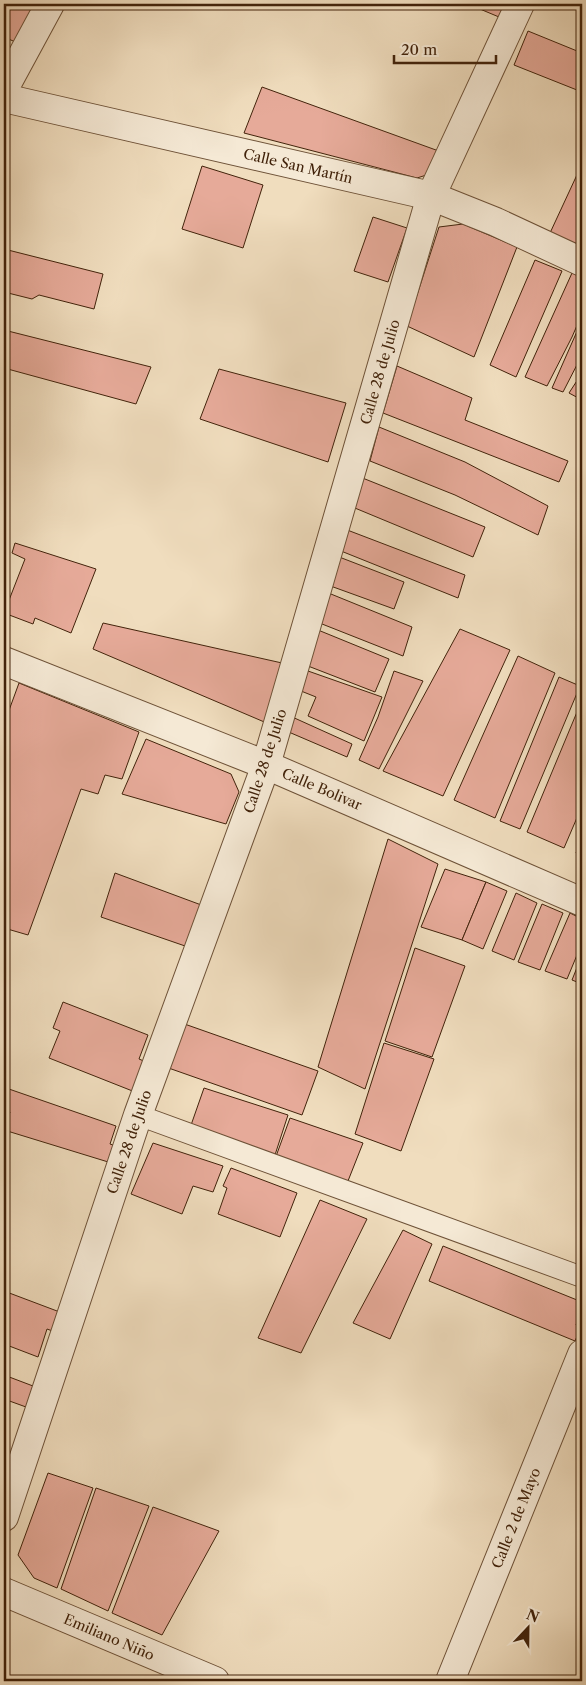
<svg xmlns="http://www.w3.org/2000/svg" width="586" height="1685" font-family="'Libre Caslon Text',serif">
<style>
.building{fill:#e6aa99;stroke:#42230b}
.lines{fill:none;stroke-linecap:round;stroke-linejoin:round}
.service-casing{stroke:#6e5238;stroke-width:22}
.minor-casing{stroke:#6e5238;stroke-width:30}
.tertiary-casing{stroke:#6e5238;stroke-width:30}
.service{stroke:#f5e9d5;stroke-width:20}
.minor{stroke:#f5e9d5;stroke-width:28}
.tertiary{stroke:#f5e9d5;stroke-width:28}
.labels{text-anchor:middle;stroke-width:4;stroke-linejoin:round;paint-order:stroke}
.street-label{font-size:14px;fill:#42230b;stroke:#f5e9d5}
</style>
<rect width="100%" height="100%" fill="#f0ddbe"/>
<filter id="stains"><feTurbulence type="fractalNoise" baseFrequency=".004" numOctaves="4"/><feColorMatrix values="0 0 0 0 .2 0 0 0 0 .09 0 0 0 0 .02 0 0 0 .5 -.17"/></filter>
<radialGradient id="worn" r=".72"><stop offset=".6" stop-color="#630" stop-opacity="0"/><stop offset="1" stop-color="#630" stop-opacity=".3"/></radialGradient>
<!-- building -->
<g class="building">
<path d="M 4,4 L 40,4 L 20,44 L 4,37 Z"/>
<path d="M 468,4 L 504,4 L 499,17 Z"/>
<path d="M 528,31 L 582,53 L 582,92 L 514,65 Z"/>
<path d="M 262,87 L 447,154 L 439,171 L 417,178 L 244,133 Z"/>
<path d="M 582,164 L 582,251 L 550,233 Z"/>
<path d="M 202,166 L 263,185 L 243,248 L 182,229 Z"/>
<path d="M 373,217 L 407,228 L 388,282 L 354,271 Z"/>
<path d="M 463,224 L 517,247 L 474,357 L 407,326 L 439,227 Z"/>
<path d="M 4,249 L 103,274 L 94,309 L 39,295 L 32,299 L 4,292 Z"/>
<path d="M 535,260 L 562,271 L 516,377 L 490,365 Z"/>
<path d="M 572,273 L 582,277 L 582,314 L 572,337 L 547,386 L 525,377 Z"/>
<path d="M 582,320 L 582,355 L 563,392 L 552,388 Z"/>
<path d="M 4,330 L 151,367 L 136,404 L 4,368 Z"/>
<path d="M 397,366 L 472,398 L 465,420 L 568,461 L 559,482 L 383,413 Z"/>
<path d="M 219,369 L 346,403 L 328,462 L 200,419 Z"/>
<path d="M 582,373 L 582,400 L 569,393 Z"/>
<path d="M 379,427 L 465,462 L 548,506 L 538,535 L 455,495 L 370,461 Z"/>
<path d="M 360,477 L 485,527 L 473,557 L 350,506 Z"/>
<path d="M 342,528 L 465,575 L 458,598 L 336,549 Z"/>
<path d="M 15,543 L 96,569 L 71,633 L 35,618 L 33,624 L 4,613 L 25,559 L 12,553 Z"/>
<path d="M 334,555 L 404,582 L 394,609 L 325,584 Z"/>
<path d="M 326,592 L 412,627 L 403,656 L 317,622 Z"/>
<path d="M 103,623 L 291,665 L 269,724 L 93,649 Z"/>
<path d="M 460,629 L 510,650 L 443,796 L 383,771 Z"/>
<path d="M 318,630 L 389,659 L 375,692 L 308,666 Z"/>
<path d="M 518,656 L 555,673 L 495,818 L 454,800 Z"/>
<path d="M 308,671 L 382,697 L 364,741 L 308,716 L 316,697 L 301,691 Z"/>
<path d="M 394,671 L 423,681 L 379,769 L 359,760 L 378,717 Z"/>
<path d="M 559,677 L 580,686 L 520,829 L 500,821 Z"/>
<path d="M 19,683 L 139,732 L 122,779 L 105,775 L 98,794 L 81,789 L 28,935 L 4,928 L 4,724 Z"/>
<path d="M 582,700 L 582,806 L 564,848 L 527,832 Z"/>
<path d="M 290,716 L 352,744 L 347,757 L 284,730 Z"/>
<path d="M 146,739 L 231,774 L 239,792 L 226,824 L 122,794 Z"/>
<path d="M 388,839 L 438,864 L 365,1089 L 318,1067 Z"/>
<path d="M 582,839 L 582,856 L 576,853 Z"/>
<path d="M 445,869 L 486,882 L 462,940 L 421,927 Z"/>
<path d="M 115,873 L 204,906 L 188,947 L 101,917 Z"/>
<path d="M 486,882 L 507,891 L 483,949 L 462,940 Z"/>
<path d="M 516,893 L 537,903 L 514,960 L 492,951 Z"/>
<path d="M 542,904 L 563,913 L 540,970 L 518,962 Z"/>
<path d="M 570,913 L 582,919 L 582,943 L 567,979 L 545,971 Z"/>
<path d="M 415,948 L 465,966 L 432,1057 L 385,1041 Z"/>
<path d="M 582,955 L 582,984 L 572,980 Z"/>
<path d="M 63,1002 L 148,1035 L 139,1059 L 146,1062 L 135,1092 L 49,1058 L 60,1031 L 53,1028 Z"/>
<path d="M 176,1021 L 318,1071 L 302,1115 L 160,1065 Z"/>
<path d="M 384,1043 L 434,1059 L 401,1151 L 355,1134 Z"/>
<path d="M 6,1088 L 116,1126 L 110,1144 L 124,1149 L 118,1165 L 4,1130 L 10,1112 L 4,1110 L 4,1096 Z"/>
<path d="M 204,1088 L 288,1115 L 273,1161 L 190,1128 Z"/>
<path d="M 290,1118 L 363,1143 L 346,1186 L 275,1159 Z"/>
<path d="M 153,1143 L 223,1166 L 213,1192 L 193,1186 L 182,1214 L 131,1194 Z"/>
<path d="M 231,1168 L 297,1193 L 280,1237 L 218,1214 L 227,1188 L 223,1186 Z"/>
<path d="M 320,1200 L 367,1219 L 301,1353 L 258,1338 Z"/>
<path d="M 403,1230 L 432,1244 L 390,1339 L 353,1323 Z"/>
<path d="M 443,1246 L 582,1302 L 582,1308 L 576,1325 L 581,1327 L 575,1341 L 429,1281 Z"/>
<path d="M 4,1291 L 65,1314 L 58,1333 L 47,1329 L 38,1357 L 4,1344 Z"/>
<path d="M 4,1375 L 33,1386 L 26,1407 L 4,1399 Z"/>
<path d="M 48,1473 L 93,1488 L 57,1588 L 34,1578 L 18,1555 Z"/>
<path d="M 96,1488 L 149,1506 L 108,1611 L 61,1589 Z"/>
<path d="M 153,1507 L 219,1531 L 162,1635 L 112,1613 Z"/>
</g>
<g class="lines">
<!-- service casing -->
<g class="service-casing">
<path id="service" d="M 138,1115 L 582,1277"/>
</g>
<!-- minor casing -->
<g class="minor-casing">
<g id="minor">
<path d="M 4,89 L 50,4"/>
<path d="M 4,98 L 431,196 L 496,222 L 582,262"/>
<path d="M 4,661 L 266,765 L 582,902"/>
<path d="M 4,1592 L 215,1681"/>
</g>
</g>
<!-- tertiary casing -->
<g class="tertiary-casing">
<g id="tertiary">
<path d="M 4,1517 L 138,1115 L 266,765 L 431,196 L 520,4"/>
<path d="M 450,1681 L 582,1354"/>
</g>
</g>
<!-- service -->
<use href="#service" class="service"/>
<!-- minor -->
<use href="#minor" class="minor"/>
<!-- tertiary -->
<use href="#tertiary" class="tertiary"/>
</g>
<g class="labels">
<!-- street labels -->
<g class="street-label">
<text transform="translate(298 166) rotate(13)" y="5">Calle San Martín</text>
<text transform="translate(380 372) rotate(-74)" y="5">Calle 28 de Julio</text>
<text transform="translate(265 761) rotate(-72)" y="5">Calle 28 de Julio</text>
<text transform="translate(322 789) rotate(23)" y="5">Calle Bolivar</text>
<text transform="translate(129 1142) rotate(-71)" y="5">Calle 28 de Julio</text>
<text transform="translate(516 1518) rotate(-68)" y="5">Calle 2 de Mayo</text>
<text transform="translate(109 1637) rotate(23)" y="5">Emiliano Niño</text>
</g>
</g>
<!-- margin -->
<rect width="586" height="1685" fill="none" stroke="#f0ddbe" stroke-width="20"/>
<rect x="5" y="5" width="576" height="1675" fill="none" stroke="#42230b" stroke-width="2.5"/>
<rect x="10" y="10" width="566" height="1665" fill="none" stroke="#42230b"/>
<!-- north arrow -->
<g transform="translate(528 1628) rotate(22)" stroke="#f5e9d5" stroke-width="4" paint-order="stroke">
<path d="M0-4L9 19L0 12L-9 19Z" fill="#42230b"/>
<text y="-8" font-size="14" font-weight="bold" text-anchor="middle" fill="#42230b">N</text>
</g>
<!-- scale -->
<path d="M394 55v8h102v-8" fill="none" stroke="#42230b" stroke-width="2.5"/>
<text x="401" y="55" font-size="15" fill="#42230b" stroke="#f5e9d5" stroke-width="4" paint-order="stroke">20 m</text>
<rect width="100%" height="100%" filter="url(#stains)"/>
<rect width="100%" height="100%" fill="url(#worn)"/>
</svg>
